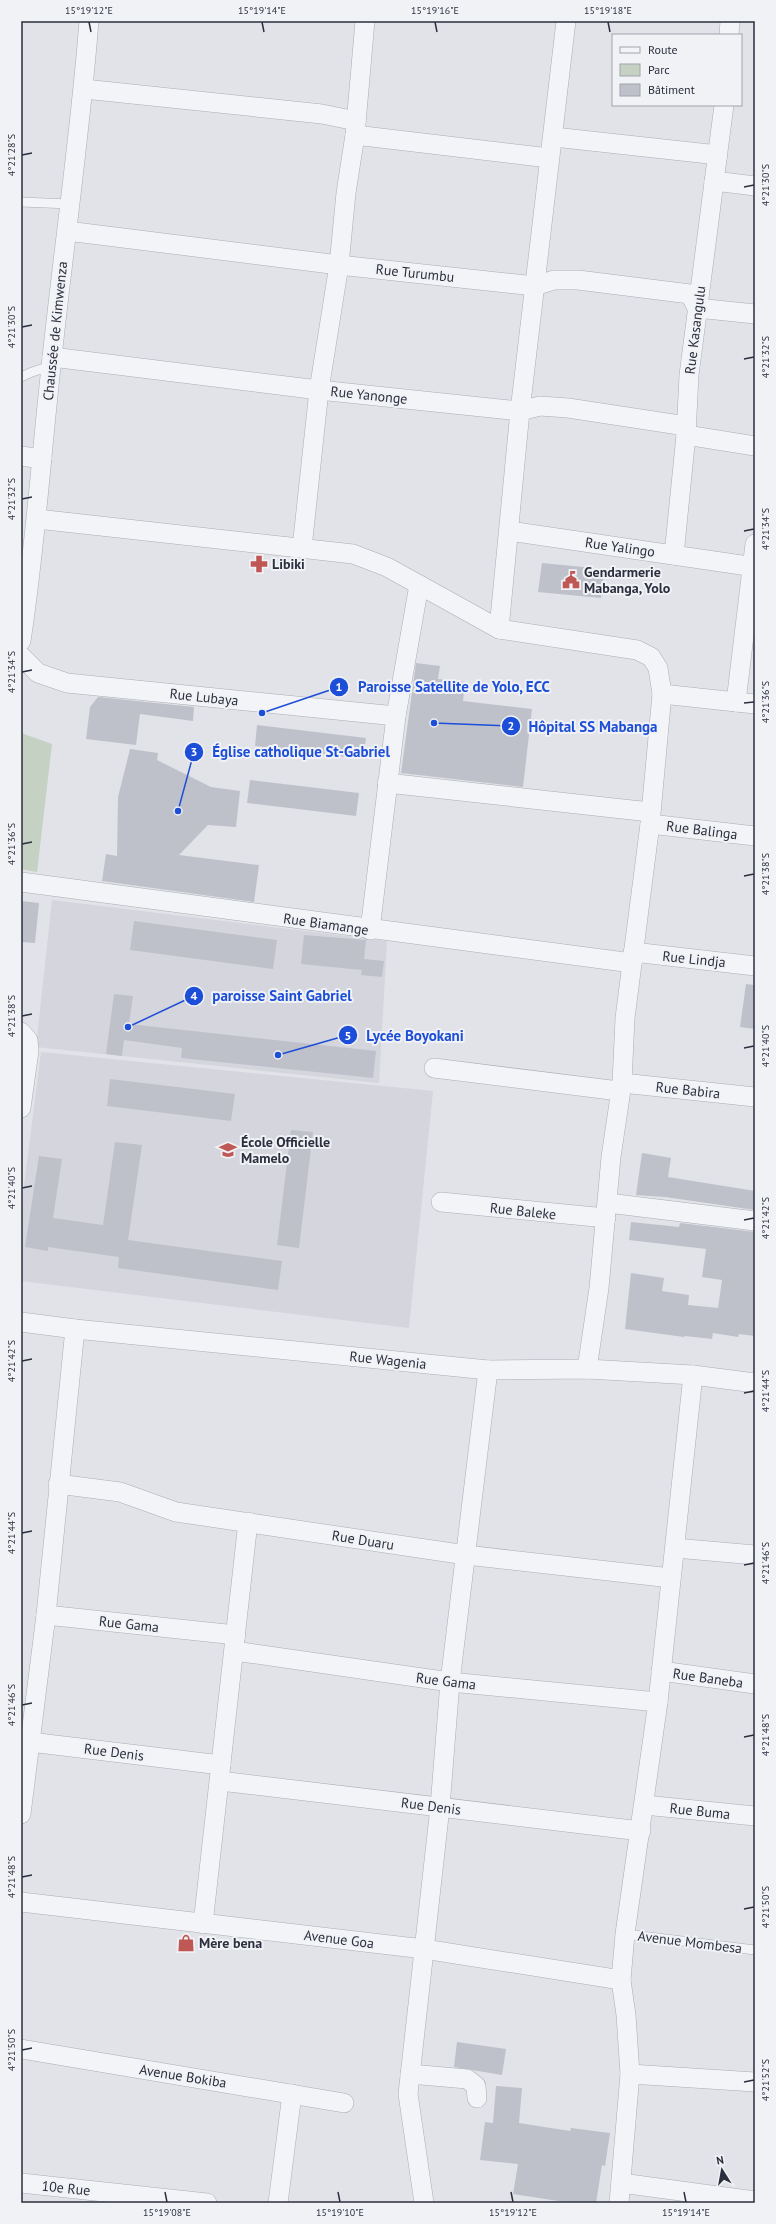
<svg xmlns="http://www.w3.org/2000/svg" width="776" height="2224" font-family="'PT Sans',sans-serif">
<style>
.built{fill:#d4d5dd}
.green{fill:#c4d1c3}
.building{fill:#bfc1ca}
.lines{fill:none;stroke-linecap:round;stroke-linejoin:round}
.lane-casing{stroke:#aaadb5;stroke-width:10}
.street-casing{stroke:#aaadb5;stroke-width:20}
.lane{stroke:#f3f4f7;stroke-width:9}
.street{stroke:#f3f4f7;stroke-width:19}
.ticks{fill:none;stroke:#2b2f3e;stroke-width:1.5}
.labels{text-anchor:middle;stroke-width:4;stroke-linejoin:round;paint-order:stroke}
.street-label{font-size:14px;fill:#2b2f3e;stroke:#f1f2f6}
.poi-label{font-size:14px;font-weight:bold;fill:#2b2f3e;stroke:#f1f2f6;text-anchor:start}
.leader{fill:none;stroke:#1d4ed8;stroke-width:1.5}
.callout-dot{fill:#1d4ed8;stroke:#f1f2f6;stroke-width:1.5}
.mark-label{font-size:12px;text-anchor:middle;font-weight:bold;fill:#fff}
.callout-label{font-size:15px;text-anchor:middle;font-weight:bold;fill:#1d4ed8;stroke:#f1f2f6;stroke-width:4;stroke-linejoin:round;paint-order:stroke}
.neatline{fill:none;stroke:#2b2f3e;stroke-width:1.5}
.ticks-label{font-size:10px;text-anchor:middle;fill:#2b2f3e}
</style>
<rect width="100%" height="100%" fill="#e1e3e8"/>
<!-- built -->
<g class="built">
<path d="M 52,900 L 387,941 L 379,1083 L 36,1047 Z"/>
<path d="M 41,1052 L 433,1091 L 409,1328 L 21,1281 L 21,1209 Z"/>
</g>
<!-- green -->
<path class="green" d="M 21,733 L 52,744 L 37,872 L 21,869 Z"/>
<!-- building -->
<g class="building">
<path d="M 542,563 L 604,569 L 601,598 L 538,592 Z"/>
<path d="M 416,663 L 440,666 L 438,679 L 465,682 L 463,701 L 532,709 L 523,787 L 401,773 Z"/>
<path d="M 98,697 L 194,707 L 193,721 L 140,714 L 136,745 L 86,739 L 90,707 Z"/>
<path d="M 257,725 L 366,738 L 363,759 L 255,746 Z"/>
<path d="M 130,749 L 158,753 L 157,760 L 211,787 L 240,791 L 236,827 L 208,825 L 179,855 L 259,865 L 254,902 L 102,881 L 106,854 L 117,856 L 118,797 Z"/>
<path d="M 250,780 L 359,793 L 356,816 L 247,803 Z"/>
<path d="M 21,901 L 39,903 L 35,943 L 21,942 Z"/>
<path d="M 134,921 L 277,940 L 273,969 L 130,950 Z"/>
<path d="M 304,935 L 366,940 L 364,959 L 384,961 L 382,977 L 361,975 L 362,970 L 301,964 Z"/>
<path d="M 746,984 L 755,985 L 755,1029 L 740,1027 Z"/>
<path d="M 114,994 L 133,996 L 129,1024 L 376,1051 L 373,1078 L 181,1058 L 182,1048 L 124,1040 L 122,1056 L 106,1054 Z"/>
<path d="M 110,1079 L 235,1094 L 231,1121 L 107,1106 Z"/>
<path d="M 291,1130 L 313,1132 L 299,1248 L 277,1245 Z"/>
<path d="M 115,1142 L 142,1145 L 128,1240 L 282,1261 L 278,1290 L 118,1268 L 119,1257 L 48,1247 L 48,1251 L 25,1247 L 39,1156 L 62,1159 L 53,1218 L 103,1225 Z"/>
<path d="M 642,1153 L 671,1158 L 668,1177 L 755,1191 L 755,1210 L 665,1197 L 636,1195 Z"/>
<path d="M 631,1222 L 679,1227 L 680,1223 L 755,1232 L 755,1336 L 739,1334 L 738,1337 L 713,1333 L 712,1339 L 685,1336 L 684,1337 L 625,1329 L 631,1273 L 664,1278 L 662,1291 L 689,1295 L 688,1305 L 718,1308 L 722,1280 L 702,1277 L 706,1249 L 629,1240 Z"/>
<path d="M 457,2042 L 506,2049 L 502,2075 L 454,2067 Z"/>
<path d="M 496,2086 L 522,2088 L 519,2123 L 570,2131 L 571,2128 L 610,2133 L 605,2166 L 602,2165 L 596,2203 L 571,2203 L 513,2194 L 518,2164 L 480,2160 L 485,2122 L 493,2123 Z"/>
</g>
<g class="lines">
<!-- lane casing -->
<g class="lane-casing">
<g id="lane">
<path d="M 21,202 L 70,204"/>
<path d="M 21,377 L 32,372 L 51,366"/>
<path d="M 625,1934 L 755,1950"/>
</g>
</g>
<!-- street casing -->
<g class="street-casing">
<g id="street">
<path d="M 729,35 L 730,21"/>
<path d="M 84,89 L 322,114 L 356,121"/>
<path d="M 355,135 L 549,158"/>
<path d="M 554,137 L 718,155"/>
<path d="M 714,181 L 755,186"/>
<path d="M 67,231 L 339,265 L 535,286 L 554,280 L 578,280 L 690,294 L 697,308 L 755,314"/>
<path d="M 52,357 L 319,390 L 520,411 L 540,406 L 568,408 L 686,426"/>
<path d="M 686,435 L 755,446"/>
<path d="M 21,456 L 42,459"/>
<path d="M 37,519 L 353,554 L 387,567 L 499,629 L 637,650 L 651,657 L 658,668 L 662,694 L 650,824 L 625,1018 L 622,1083 L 611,1157 L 599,1288 L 587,1369"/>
<path d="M 509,531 L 755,567"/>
<path d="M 302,548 L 319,390 L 339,265 L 346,193 L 355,135 L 365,21"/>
<path d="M 674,555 L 686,435 L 689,375 L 724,105"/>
<path d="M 499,629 L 520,411 L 566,21"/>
<path d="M 21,641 C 35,550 41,458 51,367 C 63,251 80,137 89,21"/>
<path d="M 21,656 L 38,673 L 67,683 L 396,716"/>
<path d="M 662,694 L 755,704"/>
<path d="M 736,702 L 755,544"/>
<path d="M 387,783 L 650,812"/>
<path d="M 650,824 L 755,836"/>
<path d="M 21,882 L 632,963"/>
<path d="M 370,930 L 396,716 L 419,585"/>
<path d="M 633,952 L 755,966"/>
<path d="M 21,1032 L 28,1040 L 29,1051 L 21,1108"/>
<path d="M 434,1068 L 619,1091"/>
<path d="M 622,1083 L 755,1097"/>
<path d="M 441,1202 L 606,1218"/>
<path d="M 608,1203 L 755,1221"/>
<path d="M 21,1322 L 75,1329 L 488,1370 L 587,1369 L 693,1375 L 755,1383"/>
<path d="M 58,1484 L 120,1492 L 176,1512 L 466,1555 L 671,1578"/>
<path d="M 675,1548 L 755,1555"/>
<path d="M 46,1615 L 236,1635"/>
<path d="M 235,1651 L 450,1682 L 658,1702"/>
<path d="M 661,1671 L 755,1684"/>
<path d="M 30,1742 L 221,1765"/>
<path d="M 220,1781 L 641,1831"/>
<path d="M 644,1805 L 755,1816"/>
<path d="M 21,1814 L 46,1615 L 75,1329"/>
<path d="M 21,1902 L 424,1949 L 621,1980 L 626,2015 L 630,2074 L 619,2203"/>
<path d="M 203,1924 L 248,1522"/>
<path d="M 621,1980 L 625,1934 L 658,1702 L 693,1375"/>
<path d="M 21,2049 L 344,2103"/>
<path d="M 410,2074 L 467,2079 L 476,2086 L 477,2098"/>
<path d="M 630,2074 L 755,2082"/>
<path d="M 21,2183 L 207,2203"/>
<path d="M 621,2183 L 755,2201"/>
<path d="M 278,2203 L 292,2094"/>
<path d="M 424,2203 L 408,2094 L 440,1807 L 450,1682 L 488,1370"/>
</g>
</g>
<!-- lane -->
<use href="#lane" class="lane"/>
<!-- street -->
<use href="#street" class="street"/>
</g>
<!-- ticks -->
<path class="ticks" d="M 89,22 L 91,32M 262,22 L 264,32M 435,22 L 437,32M 608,22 L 610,32M 22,155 L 32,153M 744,187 L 754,185M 22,327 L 32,325M 744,359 L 754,357M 22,499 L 32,497M 744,531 L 754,529M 22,672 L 32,670M 744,703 L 754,702M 22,844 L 32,842M 744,876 L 754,874M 22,1016 L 32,1014M 744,1048 L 754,1046M 22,1188 L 32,1186M 744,1220 L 754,1218M 22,1361 L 32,1359M 744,1393 L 754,1391M 22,1533 L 32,1531M 744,1565 L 754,1563M 22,1705 L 32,1703M 744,1737 L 754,1735M 22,1877 L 32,1875M 744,1909 L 754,1907M 22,2050 L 32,2048M 744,2082 L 754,2080M 165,2192 L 167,2202M 338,2192 L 340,2202M 511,2192 L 513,2202M 684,2192 L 686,2202"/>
<!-- icons -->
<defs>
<g id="pharmacy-bare" transform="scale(1.38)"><path d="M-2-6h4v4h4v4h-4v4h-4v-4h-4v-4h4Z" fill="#bf5855" stroke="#f1f2f6" stroke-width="2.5" paint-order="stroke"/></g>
<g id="civic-bare" transform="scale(1.38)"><path d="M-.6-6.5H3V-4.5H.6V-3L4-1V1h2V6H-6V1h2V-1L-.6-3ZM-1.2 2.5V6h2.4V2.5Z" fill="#bf5855" stroke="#f1f2f6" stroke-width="2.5" paint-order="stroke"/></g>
<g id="school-bare" transform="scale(1.38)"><path d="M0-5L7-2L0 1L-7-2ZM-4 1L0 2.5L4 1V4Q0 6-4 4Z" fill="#bf5855" stroke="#f1f2f6" stroke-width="2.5" paint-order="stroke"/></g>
<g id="shop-bare" transform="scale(1.38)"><path d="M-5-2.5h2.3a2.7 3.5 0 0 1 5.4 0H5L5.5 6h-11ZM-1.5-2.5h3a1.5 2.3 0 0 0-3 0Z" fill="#bf5855" stroke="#f1f2f6" stroke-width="2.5" paint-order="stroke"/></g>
</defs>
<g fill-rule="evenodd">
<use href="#pharmacy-bare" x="259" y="564"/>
<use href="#civic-bare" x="571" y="580"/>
<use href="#school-bare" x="228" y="1150"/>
<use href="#shop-bare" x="186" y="1943"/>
</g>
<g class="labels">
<!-- street labels -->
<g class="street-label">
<text transform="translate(415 273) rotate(6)" y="5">Rue Turumbu</text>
<text transform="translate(695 330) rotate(-83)" y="5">Rue Kasangulu</text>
<text transform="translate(55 331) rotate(-84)" y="5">Chaussée de Kimwenza</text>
<text transform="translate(369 395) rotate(6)" y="5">Rue Yanonge</text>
<text transform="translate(620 547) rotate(8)" y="5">Rue Yalingo</text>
<text transform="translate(204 697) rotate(6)" y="5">Rue Lubaya</text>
<text transform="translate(702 830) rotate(7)" y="5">Rue Balinga</text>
<text transform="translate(326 924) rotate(8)" y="5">Rue Biamange</text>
<text transform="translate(694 959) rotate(6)" y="5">Rue Lindja</text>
<text transform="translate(688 1090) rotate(6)" y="5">Rue Babira</text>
<text transform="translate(523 1211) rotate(6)" y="5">Rue Baleke</text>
<text transform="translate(388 1360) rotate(6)" y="5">Rue Wagenia</text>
<text transform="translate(363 1540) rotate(9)" y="5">Rue Duaru</text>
<text transform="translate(129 1624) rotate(6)" y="5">Rue Gama</text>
<text transform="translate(708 1678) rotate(8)" y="5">Rue Baneba</text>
<text transform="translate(446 1681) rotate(7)" y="5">Rue Gama</text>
<text transform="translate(114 1752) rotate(7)" y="5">Rue Denis</text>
<text transform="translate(431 1806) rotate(7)" y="5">Rue Denis</text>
<text transform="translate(700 1811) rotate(6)" y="5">Rue Buma</text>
<text transform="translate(339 1939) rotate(7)" y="5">Avenue Goa</text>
<text transform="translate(690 1942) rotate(7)" y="5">Avenue Mombesa</text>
<text transform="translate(183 2076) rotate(9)" y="5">Avenue Bokiba</text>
<text transform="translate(66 2188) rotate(6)" y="5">10e Rue</text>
</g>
<!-- poi labels -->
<g class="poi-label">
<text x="272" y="569">Libiki</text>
<text x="584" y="577">Gendarmerie<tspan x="584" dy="16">Mabanga, Yolo</tspan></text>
<text x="241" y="1147">École Officielle<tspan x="241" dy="16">Mamelo</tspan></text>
<text x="199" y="1948">Mère bena</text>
</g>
</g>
<!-- callouts -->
<path class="leader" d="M262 713L339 687M434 723L511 726M178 811L194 752M128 1027L194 996M278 1055L348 1035"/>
<g class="callout-dot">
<circle cx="262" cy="713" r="4"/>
<circle cx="434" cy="723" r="4"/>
<circle cx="178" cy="811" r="4"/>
<circle cx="128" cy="1027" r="4"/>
<circle cx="278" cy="1055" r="4"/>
<circle cx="339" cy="687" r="10"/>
<circle cx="511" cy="726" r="10"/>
<circle cx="194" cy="752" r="10"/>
<circle cx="194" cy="996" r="10"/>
<circle cx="348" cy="1035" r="10"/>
</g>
<g class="mark-label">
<text x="339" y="691">1</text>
<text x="511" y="730">2</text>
<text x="194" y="756">3</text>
<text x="194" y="1000">4</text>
<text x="348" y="1040">5</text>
</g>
<g class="callout-label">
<text x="454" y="692">Paroisse Satellite de Yolo, ECC</text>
<text x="593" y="732">Hôpital SS Mabanga</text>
<text x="301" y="757">Église catholique St-Gabriel</text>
<text x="282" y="1001">paroisse Saint Gabriel</text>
<text x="415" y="1041">Lycée Boyokani</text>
</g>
<!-- border -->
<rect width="776" height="2224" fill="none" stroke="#f1f2f6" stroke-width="44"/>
<!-- legend -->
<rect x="612" y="34" width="130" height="72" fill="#f1f2f6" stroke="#a2a4ac"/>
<rect x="620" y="47" width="20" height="6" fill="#f3f4f7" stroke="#a2a4ac"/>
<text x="648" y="54" font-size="12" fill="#2b2f3e">Route</text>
<rect x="620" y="64" width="20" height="12" fill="#c4d1c3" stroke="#a2a4ac"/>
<text x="648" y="74" font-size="12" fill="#2b2f3e">Parc</text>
<rect x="620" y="84" width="20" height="12" fill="#bfc1ca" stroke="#a2a4ac"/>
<text x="648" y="94" font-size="12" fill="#2b2f3e">Bâtiment</text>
<!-- north arrow -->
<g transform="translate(722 2170) rotate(349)" stroke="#f1f2f6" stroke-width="3" paint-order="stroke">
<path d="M0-3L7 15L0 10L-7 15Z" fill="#2b2f3e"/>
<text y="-6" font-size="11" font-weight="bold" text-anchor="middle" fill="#2b2f3e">N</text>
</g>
<rect x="22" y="22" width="732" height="2180" class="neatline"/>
<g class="ticks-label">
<text x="89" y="14">15°19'12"E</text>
<text x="262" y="14">15°19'14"E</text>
<text x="435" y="14">15°19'16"E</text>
<text x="608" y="14">15°19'18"E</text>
<text transform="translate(11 155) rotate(-90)" y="4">4°21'28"S</text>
<text transform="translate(765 185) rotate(-90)" y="4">4°21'30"S</text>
<text transform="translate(11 327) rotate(-90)" y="4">4°21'30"S</text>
<text transform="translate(765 357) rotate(-90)" y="4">4°21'32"S</text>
<text transform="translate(11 499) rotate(-90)" y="4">4°21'32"S</text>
<text transform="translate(765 529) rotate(-90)" y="4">4°21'34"S</text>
<text transform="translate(11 672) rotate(-90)" y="4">4°21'34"S</text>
<text transform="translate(765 702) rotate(-90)" y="4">4°21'36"S</text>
<text transform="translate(11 844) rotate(-90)" y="4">4°21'36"S</text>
<text transform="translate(765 874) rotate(-90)" y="4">4°21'38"S</text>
<text transform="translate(11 1016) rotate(-90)" y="4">4°21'38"S</text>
<text transform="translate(765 1046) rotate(-90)" y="4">4°21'40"S</text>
<text transform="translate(11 1188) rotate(-90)" y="4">4°21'40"S</text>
<text transform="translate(765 1218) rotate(-90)" y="4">4°21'42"S</text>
<text transform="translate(11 1361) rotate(-90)" y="4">4°21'42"S</text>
<text transform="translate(765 1391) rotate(-90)" y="4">4°21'44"S</text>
<text transform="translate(11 1533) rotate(-90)" y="4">4°21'44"S</text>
<text transform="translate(765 1563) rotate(-90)" y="4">4°21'46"S</text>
<text transform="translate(11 1705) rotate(-90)" y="4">4°21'46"S</text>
<text transform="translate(765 1735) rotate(-90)" y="4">4°21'48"S</text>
<text transform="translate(11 1877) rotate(-90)" y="4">4°21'48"S</text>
<text transform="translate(765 1907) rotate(-90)" y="4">4°21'50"S</text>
<text transform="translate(11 2050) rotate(-90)" y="4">4°21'50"S</text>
<text transform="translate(765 2080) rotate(-90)" y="4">4°21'52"S</text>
<text x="167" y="2216">15°19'08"E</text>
<text x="340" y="2216">15°19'10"E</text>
<text x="513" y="2216">15°19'12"E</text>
<text x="686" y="2216">15°19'14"E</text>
</g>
</svg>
